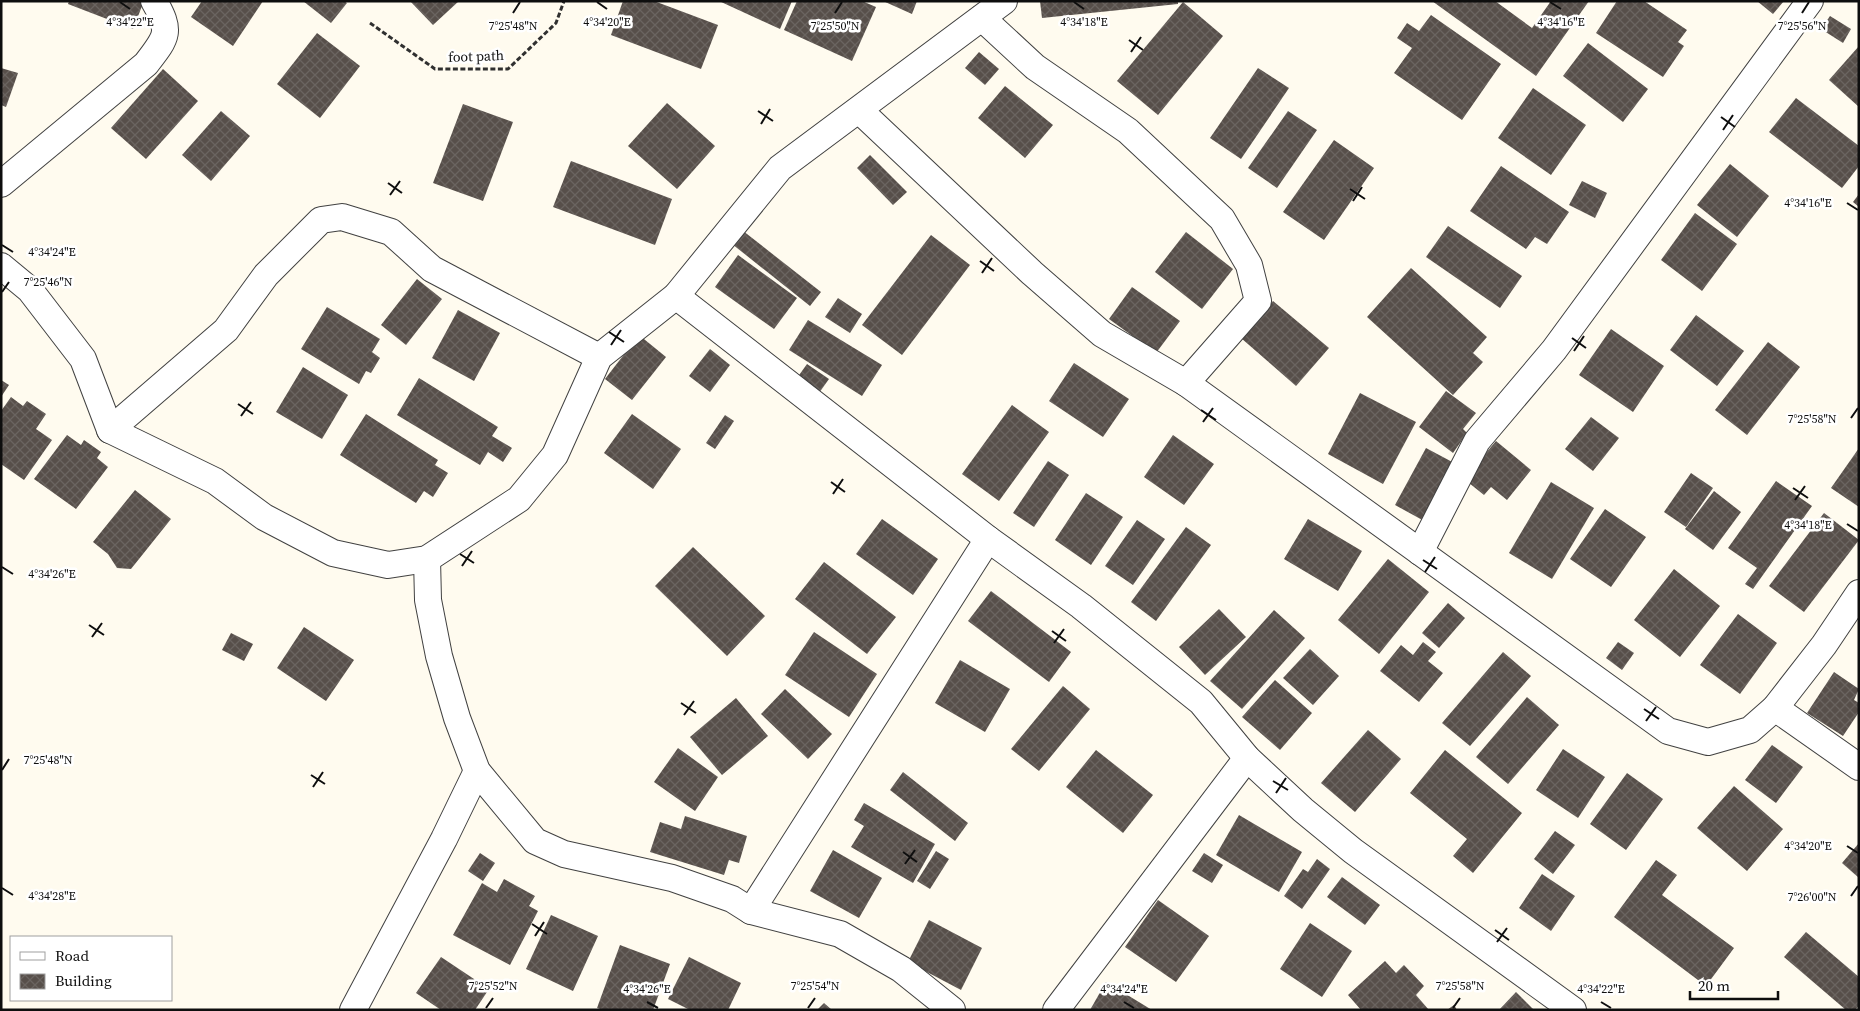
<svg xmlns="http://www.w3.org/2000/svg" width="1860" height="1011" font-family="'Source Serif 4',serif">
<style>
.building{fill:url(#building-cross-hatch)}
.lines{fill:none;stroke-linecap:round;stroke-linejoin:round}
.minor-casing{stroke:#414141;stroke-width:28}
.path{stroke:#303030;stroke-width:3;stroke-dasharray:5 2.5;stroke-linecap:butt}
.minor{stroke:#fff;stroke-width:26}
.ticks{fill:none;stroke:#0e0e0e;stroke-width:2}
.labels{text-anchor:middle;stroke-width:5;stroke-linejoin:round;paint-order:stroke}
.street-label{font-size:14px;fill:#0e0e0e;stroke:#fff}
.ticks-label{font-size:12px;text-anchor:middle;fill:#0e0e0e;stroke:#fff;stroke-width:5;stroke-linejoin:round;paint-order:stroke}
</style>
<defs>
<pattern id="building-cross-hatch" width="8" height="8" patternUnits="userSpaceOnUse" patternTransform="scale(1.25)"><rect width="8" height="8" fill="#574f4a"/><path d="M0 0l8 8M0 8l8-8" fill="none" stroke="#6a6460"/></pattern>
</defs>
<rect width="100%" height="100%" fill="#fffbef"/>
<!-- building -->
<g class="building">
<path d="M 69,1 L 144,1 L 133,29 L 68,4 Z"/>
<path d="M 202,1 L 263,1 L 233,46 L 191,17 Z"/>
<path d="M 303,1 L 344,1 L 347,3 L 331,23 Z"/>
<path d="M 410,1 L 459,1 L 433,25 Z"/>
<path d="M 623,1 L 654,1 L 718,25 L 701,69 L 611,35 Z"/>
<path d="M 719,1 L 792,1 L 780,29 Z"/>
<path d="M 797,1 L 862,1 L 876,7 L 852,61 L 784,30 Z"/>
<path d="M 883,1 L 917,1 L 912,14 Z"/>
<path d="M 1040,1 L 1178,1 L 1178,4 L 1042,18 Z"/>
<path d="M 1432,1 L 1495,1 L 1532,28 L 1551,1 L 1589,1 L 1536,76 Z"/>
<path d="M 1617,1 L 1644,1 L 1687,30 L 1678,42 L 1684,46 L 1663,77 L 1596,33 Z"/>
<path d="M 1757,1 L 1784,1 L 1773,14 Z"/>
<path d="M 1183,2 L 1223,36 L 1158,115 L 1117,81 Z"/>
<path d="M 1431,15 L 1501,64 L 1462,120 L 1394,73 L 1412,48 L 1397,38 L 1407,23 L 1419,31 Z"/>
<path d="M 1830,16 L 1851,29 L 1843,43 L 1821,29 Z"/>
<path d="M 317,33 L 360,66 L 320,118 L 277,84 Z"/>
<path d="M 1588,43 L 1648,89 L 1623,122 L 1563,76 Z"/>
<path d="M 1859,46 L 1859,107 L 1829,80 Z"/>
<path d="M 979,52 L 999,69 L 985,85 L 965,68 Z"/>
<path d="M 1,68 L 18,73 L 6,107 L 1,105 Z"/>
<path d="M 1258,68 L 1289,88 L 1241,159 L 1210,138 Z"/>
<path d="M 163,69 L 198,101 L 146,159 L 111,128 Z"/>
<path d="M 1005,86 L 1053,125 L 1025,158 L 978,118 Z"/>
<path d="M 1533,88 L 1586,125 L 1551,175 L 1498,138 Z"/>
<path d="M 1796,98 L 1859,146 L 1859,166 L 1842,188 L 1769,132 Z"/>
<path d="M 667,103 L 715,146 L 677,189 L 628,146 Z"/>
<path d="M 463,104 L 513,122 L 483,201 L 433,183 Z"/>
<path d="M 221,111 L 250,136 L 211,181 L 182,155 Z"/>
<path d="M 1288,111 L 1317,130 L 1277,188 L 1248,168 Z"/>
<path d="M 1334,140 L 1374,168 L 1324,240 L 1283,212 Z"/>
<path d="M 870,155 L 907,192 L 893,205 L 857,168 Z"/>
<path d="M 571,161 L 672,199 L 655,245 L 553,207 Z"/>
<path d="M 1730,164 L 1769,196 L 1737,237 L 1697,205 Z"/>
<path d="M 1501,166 L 1569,212 L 1547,244 L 1535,237 L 1526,249 L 1470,211 Z"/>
<path d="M 1582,181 L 1607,193 L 1595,218 L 1569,205 Z"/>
<path d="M 1859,194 L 1859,207 L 1853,202 Z"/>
<path d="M 1695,213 L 1737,244 L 1702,291 L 1661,260 Z"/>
<path d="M 1448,226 L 1522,276 L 1500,308 L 1426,257 Z"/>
<path d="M 738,227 L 821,292 L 810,306 L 727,240 Z"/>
<path d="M 1186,232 L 1233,269 L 1202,309 L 1155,272 Z"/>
<path d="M 931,235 L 970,265 L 902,355 L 862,325 Z"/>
<path d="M 738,255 L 797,298 L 774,329 L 715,287 Z"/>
<path d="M 1411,268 L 1487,337 L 1473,353 L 1483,362 L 1453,395 L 1367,317 Z"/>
<path d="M 417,279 L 442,299 L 406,345 L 381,325 Z"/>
<path d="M 1132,287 L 1180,321 L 1156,353 L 1109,319 Z"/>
<path d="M 838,298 L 862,314 L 850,333 L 825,317 Z"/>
<path d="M 1273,301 L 1329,348 L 1296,386 L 1241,338 Z"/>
<path d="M 327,307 L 380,339 L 372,352 L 380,358 L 371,373 L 366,371 L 359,384 L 301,349 Z"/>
<path d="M 458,310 L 500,333 L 474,381 L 432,358 Z"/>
<path d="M 1696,315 L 1744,351 L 1717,386 L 1670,350 Z"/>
<path d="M 808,320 L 882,365 L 862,396 L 789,350 Z"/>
<path d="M 1611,329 L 1664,366 L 1633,412 L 1579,375 Z"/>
<path d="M 639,335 L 666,357 L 632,400 L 605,379 Z"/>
<path d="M 1768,342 L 1800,367 L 1747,435 L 1715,410 Z"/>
<path d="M 710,349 L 730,365 L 710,392 L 689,376 Z"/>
<path d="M 1074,363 L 1129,399 L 1103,437 L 1049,401 Z"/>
<path d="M 807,364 L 829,379 L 819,393 L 797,378 Z"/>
<path d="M 303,367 L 348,395 L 322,439 L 276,412 Z"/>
<path d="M 419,378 L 498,427 L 492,436 L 512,448 L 503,462 L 488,452 L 480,465 L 397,415 Z"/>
<path d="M 1,380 L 9,385 L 1,397 Z"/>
<path d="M 1446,391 L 1476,413 L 1463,429 L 1467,433 L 1453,453 L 1419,427 Z"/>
<path d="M 1360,393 L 1416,422 L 1383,484 L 1328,454 Z"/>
<path d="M 11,397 L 23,406 L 27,401 L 46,414 L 36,429 L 52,440 L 24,480 L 1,464 L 1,411 Z"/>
<path d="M 1012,405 L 1049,432 L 999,501 L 962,474 Z"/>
<path d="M 366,414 L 438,460 L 435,465 L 448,473 L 433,497 L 424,491 L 416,503 L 340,455 Z"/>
<path d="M 632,414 L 681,449 L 653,489 L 604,453 Z"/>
<path d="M 725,415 L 734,421 L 715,449 L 706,443 Z"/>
<path d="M 1591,417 L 1619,438 L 1593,471 L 1565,449 Z"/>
<path d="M 67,435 L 81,445 L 84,440 L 101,452 L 97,458 L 108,467 L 76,509 L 34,479 Z"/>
<path d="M 1173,435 L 1214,464 L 1184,505 L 1144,477 Z"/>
<path d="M 1496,441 L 1531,470 L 1507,500 L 1491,487 L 1484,495 L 1464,479 Z"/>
<path d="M 1426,448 L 1456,464 L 1426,522 L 1395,505 Z"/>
<path d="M 1859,448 L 1859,507 L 1831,488 Z"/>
<path d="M 1048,461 L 1069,475 L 1034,527 L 1013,513 Z"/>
<path d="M 1691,473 L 1713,488 L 1686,527 L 1664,512 Z"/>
<path d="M 1776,481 L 1812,506 L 1753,589 L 1745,584 L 1757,568 L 1728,548 Z"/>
<path d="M 1551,482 L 1594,508 L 1552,579 L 1509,553 Z"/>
<path d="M 135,490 L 171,519 L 131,569 L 117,568 L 108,554 L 93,542 Z"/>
<path d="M 1714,491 L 1741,512 L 1713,550 L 1685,529 Z"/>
<path d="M 1086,493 L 1123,517 L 1091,565 L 1055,540 Z"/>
<path d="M 1605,509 L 1646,537 L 1611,587 L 1570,559 Z"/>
<path d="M 1824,513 L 1859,540 L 1804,612 L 1769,586 Z"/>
<path d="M 882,519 L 938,559 L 913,595 L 856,554 Z"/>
<path d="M 1308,519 L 1362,551 L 1338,591 L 1284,559 Z"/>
<path d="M 1137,520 L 1165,539 L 1133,585 L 1105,566 Z"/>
<path d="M 1186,527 L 1211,545 L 1156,621 L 1131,602 Z"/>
<path d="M 693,547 L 765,616 L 727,656 L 655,586 Z"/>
<path d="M 1388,559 L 1429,592 L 1379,654 L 1338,620 Z"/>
<path d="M 824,562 L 896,617 L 867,654 L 795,599 Z"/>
<path d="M 1674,569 L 1720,606 L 1680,657 L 1634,620 Z"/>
<path d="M 991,591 L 1071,652 L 1049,682 L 968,621 Z"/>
<path d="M 1448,603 L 1465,618 L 1439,648 L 1422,633 Z"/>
<path d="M 1219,609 L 1246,637 L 1205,675 L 1179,647 Z"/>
<path d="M 1274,610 L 1305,638 L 1242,709 L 1210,681 Z"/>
<path d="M 1738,614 L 1777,643 L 1740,694 L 1700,665 Z"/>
<path d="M 304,627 L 354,660 L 326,701 L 277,668 Z"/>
<path d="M 814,632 L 877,674 L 849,717 L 785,675 Z"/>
<path d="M 231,633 L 253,644 L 244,661 L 222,650 Z"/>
<path d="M 1423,642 L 1436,652 L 1428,661 L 1443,673 L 1419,702 L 1380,671 L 1401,645 L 1413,655 Z"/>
<path d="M 1618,642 L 1634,653 L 1622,670 L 1606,658 Z"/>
<path d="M 1310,649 L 1339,676 L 1313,705 L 1283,678 Z"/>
<path d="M 1503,652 L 1531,676 L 1470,746 L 1442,723 Z"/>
<path d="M 960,660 L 1010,689 L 985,732 L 935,703 Z"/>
<path d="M 1834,672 L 1859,689 L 1854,700 L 1859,703 L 1859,712 L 1843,736 L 1807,713 Z"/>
<path d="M 1275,680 L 1312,713 L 1280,750 L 1242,717 Z"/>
<path d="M 1063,686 L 1090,709 L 1039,771 L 1011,749 Z"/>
<path d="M 785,689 L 832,734 L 808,759 L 761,714 Z"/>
<path d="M 1527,697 L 1559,725 L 1508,784 L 1476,757 Z"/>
<path d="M 736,698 L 768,736 L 722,775 L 690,737 Z"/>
<path d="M 1368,730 L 1401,759 L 1355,812 L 1321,783 Z"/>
<path d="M 1772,745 L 1803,767 L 1776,803 L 1745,780 Z"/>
<path d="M 678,748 L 718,777 L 695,811 L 654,782 Z"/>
<path d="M 1563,749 L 1605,777 L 1578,818 L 1536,790 Z"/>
<path d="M 1096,750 L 1153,795 L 1123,833 L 1066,787 Z"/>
<path d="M 1445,750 L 1522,813 L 1473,873 L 1453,856 L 1467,839 L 1410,793 Z"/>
<path d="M 903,772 L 968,823 L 955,841 L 890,790 Z"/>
<path d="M 1627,773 L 1663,799 L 1626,850 L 1590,824 Z"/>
<path d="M 1734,786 L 1783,829 L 1747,871 L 1697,828 Z"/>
<path d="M 864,803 L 935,844 L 913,883 L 851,847 L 864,826 L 854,820 Z"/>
<path d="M 1239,815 L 1302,852 L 1279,892 L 1216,855 Z"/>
<path d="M 685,816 L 747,836 L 739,863 L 729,860 L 724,875 L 650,852 L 660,822 L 681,829 Z"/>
<path d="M 1555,831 L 1575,845 L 1553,874 L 1534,859 Z"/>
<path d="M 1859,843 L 1859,878 L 1842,863 Z"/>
<path d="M 833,850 L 882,878 L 859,918 L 810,891 Z"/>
<path d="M 936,851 L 949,859 L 930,889 L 917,881 Z"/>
<path d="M 480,853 L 495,863 L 483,881 L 468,871 Z"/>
<path d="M 1204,853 L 1223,865 L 1212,883 L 1192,871 Z"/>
<path d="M 1317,859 L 1330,869 L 1302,909 L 1284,896 L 1303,869 L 1308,872 Z"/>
<path d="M 1656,860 L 1677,875 L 1662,895 L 1734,948 L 1706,986 L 1614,917 Z"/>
<path d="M 1542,874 L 1575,896 L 1551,931 L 1519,908 Z"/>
<path d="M 1342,877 L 1380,905 L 1365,925 L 1327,897 Z"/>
<path d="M 504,879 L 535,896 L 529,906 L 538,911 L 510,965 L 453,935 L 482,883 L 497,892 Z"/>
<path d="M 1158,900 L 1209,936 L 1176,982 L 1125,947 Z"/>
<path d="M 551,915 L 598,936 L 573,991 L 526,969 Z"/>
<path d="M 929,920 L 982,948 L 961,990 L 908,962 Z"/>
<path d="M 1310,923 L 1352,951 L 1322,997 L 1280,969 Z"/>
<path d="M 1806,932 L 1859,977 L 1859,1006 L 1855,1010 L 1846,1010 L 1784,957 Z"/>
<path d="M 620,945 L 670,964 L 653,1010 L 603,1010 L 597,1008 Z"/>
<path d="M 441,957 L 489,989 L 475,1010 L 441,1010 L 416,993 Z"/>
<path d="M 689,957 L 741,983 L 728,1010 L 690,1010 L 668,999 Z"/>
<path d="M 1385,961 L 1396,973 L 1404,965 L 1424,986 L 1416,995 L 1429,1010 L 1361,1010 L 1348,995 Z"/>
<path d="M 1106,982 L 1152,1010 L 1090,1010 Z"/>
<path d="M 1516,992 L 1534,1010 L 1499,1010 Z"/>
<path d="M 824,1003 L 832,1010 L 817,1010 Z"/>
<path d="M 1454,1005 L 1457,1010 L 1447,1010 Z"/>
</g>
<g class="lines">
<!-- minor casing -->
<g class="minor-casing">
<g id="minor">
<path d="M 982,18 L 1035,67 L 1128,131 L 1222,219 L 1249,265 L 1258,301 L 1186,383"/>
<path d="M 859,110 L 1032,273 L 1102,334 L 1186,383 L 1668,731 L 1708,742 L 1750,730 L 1775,708 L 1824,645 L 1859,593"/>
<path d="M 1,184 L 146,64 C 167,37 172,32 154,1"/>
<path d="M 1,266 L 30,290 L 83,359 L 110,430 L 215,481 L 264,517 L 333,553 L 388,565 L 427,559 L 519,499 L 555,455 L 599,357 L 676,296 L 780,168 L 1004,1"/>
<path d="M 676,296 L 988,539 L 1081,606 L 1201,702 L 1247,758 L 1303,810 L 1353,851 L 1573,1010"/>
<path d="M 110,430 L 226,330 L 266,275 L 321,220 L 342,217 L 391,232 L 432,269 L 599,357"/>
<path d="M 1420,552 L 1477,441 L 1554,350 L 1810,1"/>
<path d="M 427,559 L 428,600 L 439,656 L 457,718 L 477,771 L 535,841 L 564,854 L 672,878 L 732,899 L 751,911 L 840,934 L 901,969 L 952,1010"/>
<path d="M 1775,708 L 1859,767"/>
<path d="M 751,911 L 988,539"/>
<path d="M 353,1010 L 444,839 L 477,771"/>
<path d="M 1056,1010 L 1247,758"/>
</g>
</g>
<!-- path -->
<path class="path" d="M 370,23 L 435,69 L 508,69 L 556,23 L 564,1"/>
<!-- minor -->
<use href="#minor" class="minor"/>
</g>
<!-- ticks -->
<path class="ticks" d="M 120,2 L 130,9M 597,2 L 607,9M 1074,2 L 1084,9M 1550,2 L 1561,9M 513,13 L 520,2M 835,13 L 842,2M 1802,13 L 1809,2M 1129,40 L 1143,50M 1131,52 L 1141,37M 758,111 L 773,121M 1721,117 L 1735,127M 761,124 L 770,109M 1723,130 L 1733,115M 388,183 L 402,193M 1350,189 L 1365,199M 390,195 L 400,181M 1353,201 L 1362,187M 1847,203 L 1858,210M 2,245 L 13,252M 980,261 L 994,271M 982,273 L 992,258M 2,292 L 9,282M 609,332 L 624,342M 1572,338 L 1586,348M 611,345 L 621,330M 1574,351 L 1584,336M 238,404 L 253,414M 1201,410 L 1216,420M 241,416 L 251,402M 1851,418 L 1858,408M 1203,422 L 1213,408M 831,482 L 845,492M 1793,488 L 1808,498M 833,494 L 843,479M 1795,500 L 1805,486M 1847,524 L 1858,531M 460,554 L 474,563M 1423,560 L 1437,569M 462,566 L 472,551M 2,567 L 13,574M 1425,572 L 1435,557M 89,625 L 104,635M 1052,631 L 1066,641M 92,637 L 102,623M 1054,643 L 1064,629M 681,703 L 696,713M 1644,709 L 1659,719M 684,715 L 694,701M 1646,721 L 1656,707M 2,770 L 9,759M 311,775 L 325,784M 1273,781 L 1288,790M 313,787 L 323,772M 1276,793 L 1286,778M 1847,846 L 1858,853M 903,852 L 917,862M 905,864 L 915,850M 2,888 L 13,895M 1851,896 L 1858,886M 532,924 L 547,934M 1495,930 L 1509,940M 535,936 L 544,922M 1497,942 L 1507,928M 647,1002 L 658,1008M 1124,1002 L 1134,1008M 1601,1002 L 1611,1008M 486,1008 L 493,998M 808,1008 L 815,998M 1453,1008 L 1460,998"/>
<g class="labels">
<!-- street labels -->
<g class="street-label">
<text transform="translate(476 56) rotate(-2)" y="5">foot path</text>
</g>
</g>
<g class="ticks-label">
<text x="130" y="26">4°34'22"E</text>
<text x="607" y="26">4°34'20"E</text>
<text x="1084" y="26">4°34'18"E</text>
<text x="1561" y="26">4°34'16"E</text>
<text x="513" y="30">7°25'48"N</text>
<text x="835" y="30">7°25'50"N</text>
<text x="1802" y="30">7°25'56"N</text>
<text x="1808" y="207">4°34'16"E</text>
<text x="52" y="256">4°34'24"E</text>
<text x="48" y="286">7°25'46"N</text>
<text x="1812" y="423">7°25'58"N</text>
<text x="1808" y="529">4°34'18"E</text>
<text x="52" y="578">4°34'26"E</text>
<text x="48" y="764">7°25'48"N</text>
<text x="1808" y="850">4°34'20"E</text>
<text x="52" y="900">4°34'28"E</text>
<text x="1812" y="901">7°26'00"N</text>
<text x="493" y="990">7°25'52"N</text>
<text x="815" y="990">7°25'54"N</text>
<text x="1460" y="990">7°25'58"N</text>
<text x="647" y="993">4°34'26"E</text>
<text x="1124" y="993">4°34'24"E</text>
<text x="1601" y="993">4°34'22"E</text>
</g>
<!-- border -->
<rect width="1860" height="1011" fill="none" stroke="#0e0e0e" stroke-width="5"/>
<!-- legend -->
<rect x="10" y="936" width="162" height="65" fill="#ffffff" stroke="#9f9f9f"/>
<rect x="20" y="952" width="25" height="8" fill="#ffffff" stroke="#9f9f9f"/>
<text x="55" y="961" font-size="15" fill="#0e0e0e">Road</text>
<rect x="20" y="974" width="25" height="15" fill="url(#building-cross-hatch)" stroke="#9f9f9f"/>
<text x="55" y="986" font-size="15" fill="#0e0e0e">Building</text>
<!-- scale -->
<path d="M1690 991v8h88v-8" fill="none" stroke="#0e0e0e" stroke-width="2.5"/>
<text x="1698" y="991" font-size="15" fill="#0e0e0e" stroke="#ffffff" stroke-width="4" paint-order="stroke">20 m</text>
</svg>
